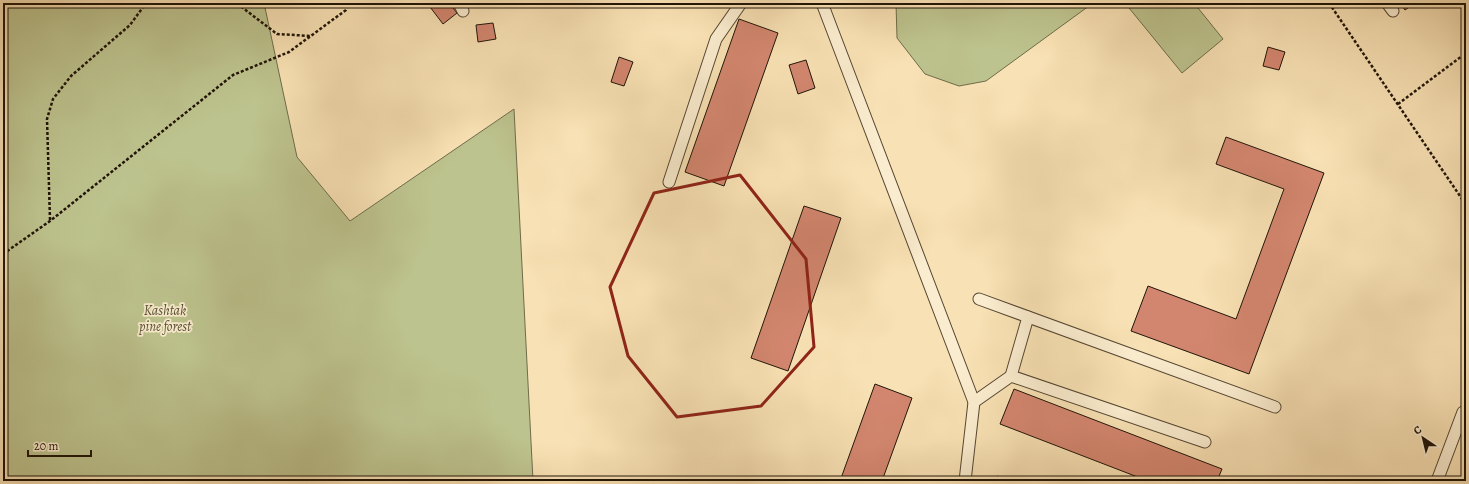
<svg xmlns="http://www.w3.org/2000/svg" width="1469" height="484" font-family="Alegreya,serif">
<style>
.green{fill:#bdc38e;stroke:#6e6c4a}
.building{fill:#d3866f;stroke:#201407}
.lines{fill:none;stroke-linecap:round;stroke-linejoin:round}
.lane-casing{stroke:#564732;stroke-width:13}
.path{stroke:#201407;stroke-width:2.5;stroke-dasharray:3 2;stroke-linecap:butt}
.lane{stroke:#faecce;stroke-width:11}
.marked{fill:none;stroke:#8f2418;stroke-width:3;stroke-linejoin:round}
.labels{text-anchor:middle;stroke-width:3.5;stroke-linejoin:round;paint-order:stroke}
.park-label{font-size:14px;font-style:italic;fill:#575136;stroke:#faecce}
</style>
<rect width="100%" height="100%" fill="#f8e1b4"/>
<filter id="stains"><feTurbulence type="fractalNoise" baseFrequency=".005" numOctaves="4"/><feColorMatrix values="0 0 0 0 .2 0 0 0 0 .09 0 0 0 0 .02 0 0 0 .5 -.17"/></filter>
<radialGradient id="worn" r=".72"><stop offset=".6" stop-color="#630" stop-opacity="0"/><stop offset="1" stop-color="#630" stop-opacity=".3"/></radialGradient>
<!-- green -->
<g class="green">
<path d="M 3,3 L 264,3 L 297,157 L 350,221 L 514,109 L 533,481 L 3,481 Z"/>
<path d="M 896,3 L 1093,3 L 986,81 L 959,86 L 925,74 L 897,38 Z"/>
<path d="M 1125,3 L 1194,3 L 1223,39 L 1182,73 Z"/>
</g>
<!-- building -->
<g class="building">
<path d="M 427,3 L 449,3 L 457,13 L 443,24 Z"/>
<path d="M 1400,3 L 1415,3 L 1405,10 Z"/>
<path d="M 739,19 L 778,33 L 724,186 L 685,172 Z"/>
<path d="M 493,23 L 496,39 L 478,42 L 476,25 Z"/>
<path d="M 1268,47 L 1285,52 L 1279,70 L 1263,66 Z"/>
<path d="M 619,57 L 633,62 L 624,86 L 611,82 Z"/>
<path d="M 806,60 L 815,88 L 798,94 L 789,65 Z"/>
<path d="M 1226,137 L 1324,173 L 1249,374 L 1131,331 L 1148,286 L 1236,319 L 1284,189 L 1216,164 Z"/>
<path d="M 804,206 L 841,218 L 788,371 L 751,358 Z"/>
<path d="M 875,384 L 912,398 L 882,481 L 840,481 Z"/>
<path d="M 1014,389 L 1222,469 L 1217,481 L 1148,481 L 1000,424 Z"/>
<path d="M 997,476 L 1012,481 L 995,481 Z"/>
</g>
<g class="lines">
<!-- lane casing -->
<g class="lane-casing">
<g id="lane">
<path d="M 459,3 L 463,11"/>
<path d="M 822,3 L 974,402 L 965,481"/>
<path d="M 1387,3 L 1393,11"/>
<path d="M 669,182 L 716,39 L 741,3"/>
<path d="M 979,299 L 1275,407"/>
<path d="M 1011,376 L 1028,317"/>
<path d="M 974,402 L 1011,376 L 1205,442"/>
<path d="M 1437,481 L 1463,412 L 1466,413"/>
</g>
</g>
<!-- path -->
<g class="path">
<path d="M 192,3 L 202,6 L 239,5 L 277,34 L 311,36"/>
<path d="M 1329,3 L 1462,199 L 1466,202"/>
<path d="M 1398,104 L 1466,53"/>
<path d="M 50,220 L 47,119 L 53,99 L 71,76 L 130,25 L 146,3"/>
<path d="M 3,254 L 50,221 L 233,75 L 289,52 L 346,10 L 348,3"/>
</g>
<!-- lane -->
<use href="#lane" class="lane"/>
</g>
<!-- marked area -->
<path class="marked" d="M 740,175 L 806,259 L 814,347 L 761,406 L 677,417 L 628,356 L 610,287 L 654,193 Z"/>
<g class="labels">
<!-- park labels -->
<g class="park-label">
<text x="165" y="315">Kashtak<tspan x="165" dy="16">pine forest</tspan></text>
</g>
</g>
<!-- margin -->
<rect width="1469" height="484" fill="none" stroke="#f8e1b4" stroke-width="16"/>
<rect x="4" y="4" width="1461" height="476" fill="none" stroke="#201407" stroke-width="2"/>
<rect x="8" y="8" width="1453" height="468" fill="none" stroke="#201407"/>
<!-- north arrow -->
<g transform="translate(1423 438) rotate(325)" stroke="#faecce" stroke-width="3" paint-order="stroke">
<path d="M0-3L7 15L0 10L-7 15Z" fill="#201407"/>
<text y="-6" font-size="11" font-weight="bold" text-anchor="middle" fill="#201407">С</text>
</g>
<!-- scale -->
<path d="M28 450v6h63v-6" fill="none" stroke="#201407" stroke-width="2"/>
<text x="34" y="450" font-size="12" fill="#201407" stroke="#faecce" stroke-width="3" paint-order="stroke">20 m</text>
<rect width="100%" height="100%" filter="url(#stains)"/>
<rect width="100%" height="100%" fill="url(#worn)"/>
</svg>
